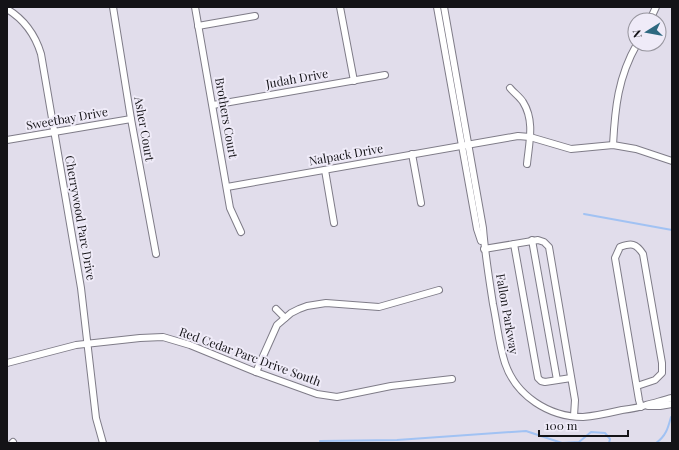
<svg xmlns="http://www.w3.org/2000/svg" width="679" height="450" font-family="'Playfair Display',serif">
<style>
.lines{fill:none;stroke-linecap:round;stroke-linejoin:round}
.stream{stroke:#a1c2f3;stroke-width:2}
.minor-casing{stroke:#7f7c88;stroke-width:8}
.minor{stroke:#fff;stroke-width:6}
.labels{text-anchor:middle;stroke-width:4;stroke-linejoin:round;paint-order:stroke}
.street-label{font-size:12px;fill:#141317;stroke:#efebf8}
</style>
<rect width="100%" height="100%" fill="#e1ddeb"/>
<g class="lines">
<!-- stream -->
<g class="stream">
<path d="M 584,214 L 672,230"/>
<path d="M 320,441 L 397,440 L 526,431 L 562,443 L 579,442 L 591,432 L 605,433 L 610,439 L 609,443"/>
<path d="M 656,443 C 666,436 668,428 671,417"/>
</g>
<!-- minor casing -->
<g class="minor-casing">
<g id="minor">
<path d="M 113,7 L 131,119 L 156,254"/>
<path d="M 195,7 L 230,208 L 241,232"/>
<path d="M 340,7 L 354,81"/>
<path d="M 437,7 L 477,229 L 481,241"/>
<path d="M 444,7 L 483,228 C 485,254 489,278 493,304 C 497,323 499,345 505,363 C 516,396 549,417 583,417 C 596,416 609,413 622,410 C 630,409 638,408 646,405 C 655,403 663,400 672,398"/>
<path d="M 7,9 C 25,20 35,34 41,54 L 81,288 L 96,418 L 103,443"/>
<path d="M 650,20 L 656,7"/>
<path d="M 198,26 L 255,16"/>
<path d="M 510,88 C 514,93 520,97 523,102 C 535,121 529,143 527,164"/>
<path d="M 213,105 L 385,75"/>
<path d="M 7,140 L 131,119"/>
<path d="M 613,145 C 615,108 618,77 637,44"/>
<path d="M 412,154 L 421,203"/>
<path d="M 325,170 L 334,223"/>
<path d="M 227,187 L 518,136 L 530,137 L 571,149 L 613,145 L 636,149 L 672,161"/>
<path d="M 532,240 L 557,380"/>
<path d="M 514,244 L 538,378 L 541,381 L 545,382 L 571,378"/>
<path d="M 484,249 L 538,240 L 544,242 L 549,247 L 575,400 L 574,416"/>
<path d="M 276,309 L 285,318"/>
<path d="M 7,363 L 76,345 L 140,338 L 163,337 L 190,345 L 256,372 L 317,394 L 337,397 L 391,386 L 452,379"/>
<path d="M 256,372 L 277,325 L 291,313 L 299,309 L 307,306 L 326,303 L 379,307 L 439,290"/>
<path d="M 637,386 L 655,380 L 662,373 L 662,363 L 643,254 C 636,243 631,243 620,247 L 615,258 L 639,400 L 641,407"/>
<path d="M 648,406 L 660,406 L 672,404"/>
<path d="M 12,443 L 13,442"/>
</g>
</g>
<!-- minor -->
<use href="#minor" class="minor"/>
</g>
<g class="labels">
<!-- street labels -->
<g class="street-label">
<text transform="translate(297 79) rotate(-10)" y="4">Judah Drive</text>
<text transform="translate(226 118) rotate(80)" y="4">Brothers Court</text>
<text transform="translate(67 119) rotate(-10)" y="4">Sweetbay Drive</text>
<text transform="translate(144 129) rotate(80)" y="4">Asher Court</text>
<text transform="translate(346 155) rotate(-10)" y="4">Nalpack Drive</text>
<text transform="translate(80 218) rotate(80)" y="4">Cherrywood Parc Drive</text>
<text transform="translate(507 314) rotate(80)" y="4">Fallon Parkway</text>
<text transform="translate(250 357) rotate(20)" y="4">Red Cedar Parc Drive South</text>
</g>
</g>
<!-- border -->
<rect width="679" height="450" fill="none" stroke="#141317" stroke-width="16"/>
<!-- north arrow -->
<g transform="translate(647 32) rotate(259)"><circle r="19" fill="#efebf8" stroke="#97959e"/>
<path d="M0-3L7 15L0 10L-7 15Z" fill="#2d6880"/>
<text y="-6" font-size="11" font-weight="bold" text-anchor="middle" fill="#141317">N</text>
</g>
<!-- scale -->
<path d="M539 430v6h89v-6" fill="none" stroke="#141317" stroke-width="2"/>
<text x="545" y="430" font-size="12" fill="#141317" stroke="#efebf8" stroke-width="3" paint-order="stroke">100 m</text>
</svg>
